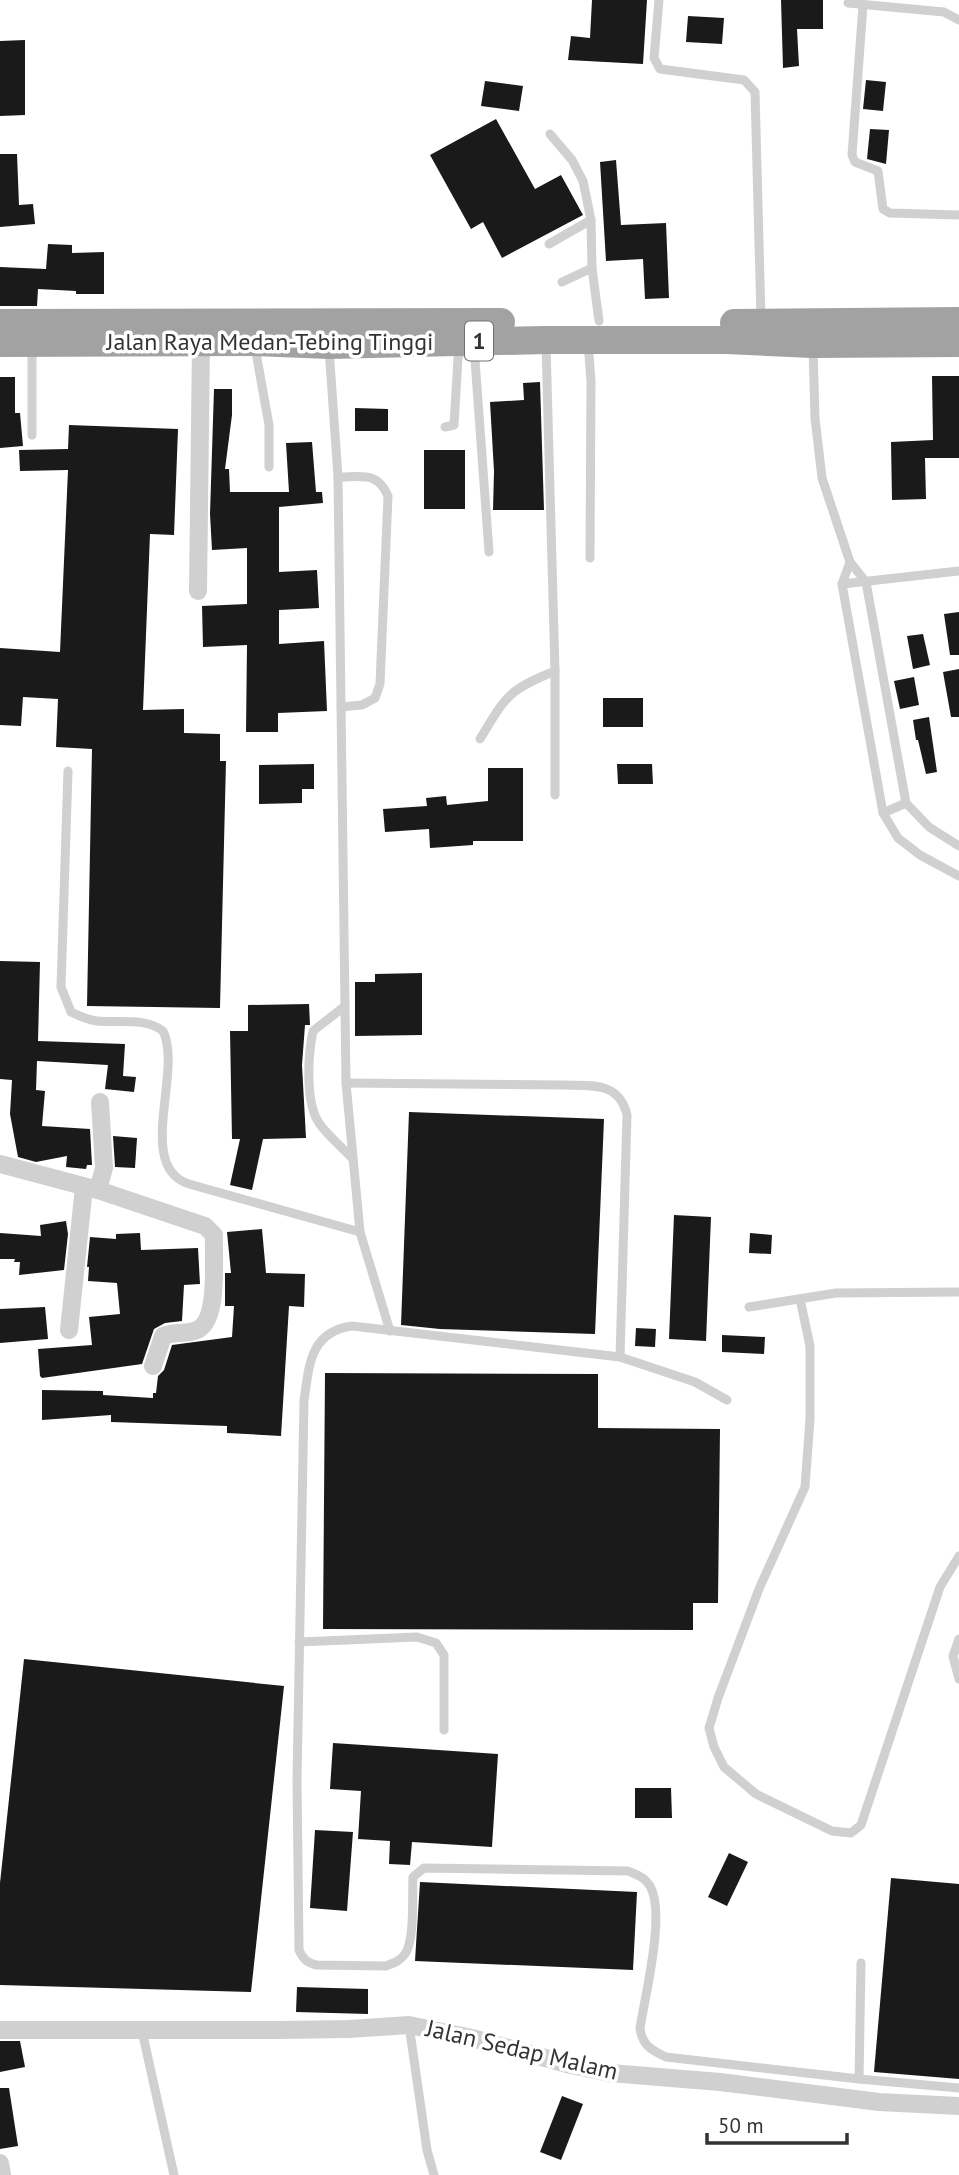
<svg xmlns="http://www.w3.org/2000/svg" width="959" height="2175" font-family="'PT Sans',sans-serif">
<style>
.building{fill:#1a1a1a}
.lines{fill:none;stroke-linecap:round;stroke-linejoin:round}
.service{stroke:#d0d0d0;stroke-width:9}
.minor{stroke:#d0d0d0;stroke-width:18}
.trunk{stroke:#a2a2a2;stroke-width:28}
.labels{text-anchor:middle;stroke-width:7;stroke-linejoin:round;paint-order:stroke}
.shield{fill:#fff;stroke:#707070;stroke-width:2}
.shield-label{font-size:23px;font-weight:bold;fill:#333}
.street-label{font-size:24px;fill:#333;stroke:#fff}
</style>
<rect width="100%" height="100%" fill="#fff"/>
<!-- building -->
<g class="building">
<path d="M 592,0 L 647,0 L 643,64 L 568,60 L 571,36 L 590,38 Z"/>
<path d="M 781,0 L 823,0 L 823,29 L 797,29 L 799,66 L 783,68 Z"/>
<path d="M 688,16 L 724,18 L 722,44 L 686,42 Z"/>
<path d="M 25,40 L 25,115 L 0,116 L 0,41 Z"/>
<path d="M 866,80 L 886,82 L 883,111 L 863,109 Z"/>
<path d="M 485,81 L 523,86 L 519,111 L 481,106 Z"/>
<path d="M 496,119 L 535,189 L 561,175 L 583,215 L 502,258 L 483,222 L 471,229 L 430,155 Z"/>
<path d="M 870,129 L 889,130 L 886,164 L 867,159 Z"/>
<path d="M 0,154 L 17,154 L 19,205 L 33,204 L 35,224 L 0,227 Z"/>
<path d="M 616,160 L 621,225 L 666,223 L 669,298 L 645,299 L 643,259 L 606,261 L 600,162 Z"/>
<path d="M 48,244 L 72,245 L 72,253 L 104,252 L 104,294 L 76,294 L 76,291 L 38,289 L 37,306 L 0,306 L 0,267 L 46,269 Z"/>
<path d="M 932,376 L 959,376 L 959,458 L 925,458 L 926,499 L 892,500 L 891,442 L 933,440 Z"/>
<path d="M 0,377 L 15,377 L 15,413 L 20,413 L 23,446 L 0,448 Z"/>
<path d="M 540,382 L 544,510 L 493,510 L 494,471 L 490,402 L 524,400 L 523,383 Z"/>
<path d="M 214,389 L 232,389 L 232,415 L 225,469 L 229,469 L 230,492 L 289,492 L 286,443 L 312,442 L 316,492 L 322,492 L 323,503 L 279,507 L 279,572 L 317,570 L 319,608 L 279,610 L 279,644 L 324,641 L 327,711 L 278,713 L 278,732 L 246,732 L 247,645 L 203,647 L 202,606 L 247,604 L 247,548 L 212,550 L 210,514 Z"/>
<path d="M 355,408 L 388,409 L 388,431 L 355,431 Z"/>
<path d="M 69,425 L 178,429 L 174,535 L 150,534 L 143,710 L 184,709 L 184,733 L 220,734 L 220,761 L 226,761 L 220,1008 L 87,1006 L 92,749 L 56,747 L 58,699 L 23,697 L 21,726 L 0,725 L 0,648 L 60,652 L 68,470 L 20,471 L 19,450 L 68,449 Z"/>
<rect x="424" y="450" width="41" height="59"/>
<path d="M 959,612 L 959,655 L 950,655 L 944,614 Z"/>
<path d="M 923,634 L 930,665 L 913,669 L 907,636 Z"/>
<path d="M 959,669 L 959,717 L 951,717 L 943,672 Z"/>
<path d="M 914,677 L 919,705 L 900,709 L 894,681 Z"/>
<rect x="603" y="698" width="40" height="29"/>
<path d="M 929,717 L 937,772 L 926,774 L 918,740 L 916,740 L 913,720 Z"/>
<path d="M 314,764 L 314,789 L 302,789 L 302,803 L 259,804 L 259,765 Z"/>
<path d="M 617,764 L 652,764 L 653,784 L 618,784 Z"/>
<path d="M 488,768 L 523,768 L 523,841 L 473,841 L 473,845 L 430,848 L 429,829 L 385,832 L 383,809 L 427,806 L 426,798 L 446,796 L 447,805 L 488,801 Z"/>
<path d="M 0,961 L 40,962 L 38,1041 L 125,1044 L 123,1076 L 136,1077 L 134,1092 L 105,1089 L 108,1065 L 37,1061 L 36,1090 L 45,1091 L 42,1126 L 90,1129 L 92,1165 L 87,1165 L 86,1169 L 66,1167 L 67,1156 L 36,1162 L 18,1157 L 10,1114 L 12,1080 L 0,1079 Z"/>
<path d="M 422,973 L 422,1035 L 355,1036 L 355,982 L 375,982 L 375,974 Z"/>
<path d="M 309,1004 L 310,1025 L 305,1025 L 302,1065 L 306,1138 L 263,1139 L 252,1190 L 230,1185 L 240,1139 L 232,1139 L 230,1031 L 248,1031 L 248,1005 Z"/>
<path d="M 409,1112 L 604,1119 L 595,1334 L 440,1329 L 401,1325 Z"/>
<path d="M 113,1136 L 137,1138 L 135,1168 L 115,1167 Z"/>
<path d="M 674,1215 L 711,1217 L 706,1341 L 669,1339 Z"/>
<path d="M 66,1221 L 68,1234 L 64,1270 L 19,1275 L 20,1262 L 14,1262 L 15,1259 L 0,1259 L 0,1233 L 41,1236 L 40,1225 Z"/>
<path d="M 262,1229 L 266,1273 L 305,1274 L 304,1307 L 289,1306 L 281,1436 L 227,1433 L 227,1426 L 111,1422 L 111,1415 L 42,1420 L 42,1390 L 103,1391 L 103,1395 L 153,1398 L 153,1393 L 156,1393 L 158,1376 L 164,1370 L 172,1345 L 232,1337 L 234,1306 L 225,1306 L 225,1273 L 231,1273 L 227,1232 Z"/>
<path d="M 140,1233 L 141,1250 L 198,1248 L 200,1284 L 184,1285 L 182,1321 L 165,1323 L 154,1329 L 142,1364 L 42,1378 L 40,1376 L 38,1349 L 92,1345 L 89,1317 L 120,1314 L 117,1283 L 88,1281 L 89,1267 L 87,1267 L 90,1237 L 116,1239 L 116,1234 Z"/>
<path d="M 750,1233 L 772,1235 L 771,1254 L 749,1253 Z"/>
<path d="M 45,1307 L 48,1339 L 0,1343 L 0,1309 Z"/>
<path d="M 636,1328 L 656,1329 L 655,1347 L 635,1346 Z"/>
<path d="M 722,1335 L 765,1337 L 764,1354 L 722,1352 Z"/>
<path d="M 325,1373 L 598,1374 L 598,1428 L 720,1429 L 718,1603 L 693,1603 L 693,1630 L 323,1629 Z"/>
<path d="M 24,1659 L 284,1686 L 251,1992 L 0,1985 L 0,1883 Z"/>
<path d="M 333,1743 L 498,1754 L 492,1847 L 412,1842 L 410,1865 L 389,1864 L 390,1841 L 358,1839 L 361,1791 L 330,1789 Z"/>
<path d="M 635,1788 L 671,1788 L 672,1818 L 635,1818 Z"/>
<path d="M 315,1830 L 353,1832 L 347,1911 L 310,1908 Z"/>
<path d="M 729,1853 L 748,1862 L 727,1906 L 708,1897 Z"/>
<path d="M 891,1878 L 959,1884 L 959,2079 L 874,2072 Z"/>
<path d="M 420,1882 L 637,1892 L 633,1970 L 415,1961 Z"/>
<path d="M 297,1987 L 368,1989 L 368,2014 L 296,2012 Z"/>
<path d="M 0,2041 L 20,2041 L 25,2067 L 0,2072 Z"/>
<path d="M 0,2088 L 9,2088 L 18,2146 L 0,2149 Z"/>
<path d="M 562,2096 L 583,2104 L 561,2160 L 540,2152 Z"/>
</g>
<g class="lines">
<!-- service -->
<g class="service">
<path d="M 659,0 L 654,58 L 660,69 L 744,80 L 755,92 L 761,318"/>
<path d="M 848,3 L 944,12 L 959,20"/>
<path d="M 863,5 L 852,155 L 855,162 L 878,171 L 883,209 L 890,213 L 959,215"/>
<path d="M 550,134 L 572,160 L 583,181 L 591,220 L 592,268 L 599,321"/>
<path d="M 549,244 L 591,220"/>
<path d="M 562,282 L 592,268"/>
<path d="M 588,342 L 591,381 L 590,558"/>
<path d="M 546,345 L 555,671 L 555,795"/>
<path d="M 474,346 L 489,552"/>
<path d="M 255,347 L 269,425 L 269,467"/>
<path d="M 813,349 L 815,418 L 822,478 L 850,562 L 866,582 L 906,803 L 929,827 L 959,846"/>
<path d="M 445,427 L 454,425 L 458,358 L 459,354 L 465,351"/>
<path d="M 32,435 L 32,345"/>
<path d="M 338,477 C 362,477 377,471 388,496 L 380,684 L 375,698 L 362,705 L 341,707"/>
<path d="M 850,562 L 842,584 L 883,813 L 898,838 L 920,855 L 959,876"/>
<path d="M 842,584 L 959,571"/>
<path d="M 480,739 C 506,696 508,690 555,671"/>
<path d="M 68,771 L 61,987 L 71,1012 C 79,1016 88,1020 97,1021 C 118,1023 145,1017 163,1031 C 183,1071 135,1167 189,1184 L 360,1232 L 346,1083 L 338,477 L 329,348"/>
<path d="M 883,813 L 906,803"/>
<path d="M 345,1006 L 313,1031 C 308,1055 305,1102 319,1123 C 328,1136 342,1147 353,1159"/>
<path d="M 346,1083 L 563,1085 C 591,1086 619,1081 627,1115 L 620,1357"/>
<path d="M 360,1232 L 390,1331"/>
<path d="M 800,1299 L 810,1346 L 810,1419 L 805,1487 L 759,1589 L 718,1698 L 709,1728 L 714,1747 L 724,1767 L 756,1794 L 832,1831 L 851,1833 L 861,1825 L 940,1587 L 959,1556"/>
<path d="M 749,1307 L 836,1293 L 959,1292"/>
<path d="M 727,1400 L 695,1382 L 620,1357 L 352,1326 C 309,1332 309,1367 304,1401 L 297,1780 L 299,1950 C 303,1959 307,1963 317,1965 L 386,1966 C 394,1963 400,1961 405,1954 C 415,1940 412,1896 413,1877 L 424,1868 L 628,1871 C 637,1875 645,1877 650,1886 C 666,1913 645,1996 640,2028 C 642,2045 651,2050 666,2057 L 859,2079 L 861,1963"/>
<path d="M 959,1639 L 953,1656 L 959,1679"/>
<path d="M 299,1642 L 417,1637 L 436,1643 L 444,1655 L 444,1730"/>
<path d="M 409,2025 L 427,2150 L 434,2175"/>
<path d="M 142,2031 L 174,2175"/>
<path d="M 859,2079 L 959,2088"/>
</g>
<!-- minor -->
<g class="minor">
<path d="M 198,591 L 201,343"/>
<path d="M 0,1164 L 98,1190 L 196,1223 L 205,1226 L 214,1235 C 213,1257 219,1317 199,1329 C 187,1336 175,1330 163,1336 L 153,1366"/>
<path d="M 98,1190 L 104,1168 L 100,1102"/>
<path d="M 69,1330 L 84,1187"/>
<path d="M 0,2030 L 278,2030 L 349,2029 L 409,2025 L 472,2038 L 571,2065 L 610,2073 L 720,2082 L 879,2102 L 959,2106"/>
<path d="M 0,2163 L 2,2175"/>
</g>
<!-- trunk -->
<g class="trunk">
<path d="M 0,323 L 501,322"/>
<path d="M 734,323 L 959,321"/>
<path d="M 0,343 L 254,342 L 329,345 L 546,340 L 727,340 L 812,344 L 959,343"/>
</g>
</g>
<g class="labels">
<!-- shield labels -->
<rect class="shield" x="465" y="321.5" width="28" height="39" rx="5"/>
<g class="shield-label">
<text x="479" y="349">1</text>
</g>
<!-- street labels -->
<g class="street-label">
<text x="270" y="350">Jalan Raya Medan-Tebing Tinggi</text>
<text transform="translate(522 2050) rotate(13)" y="8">Jalan Sedap Malam</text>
</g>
</g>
<!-- scale -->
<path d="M707 2133v10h140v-10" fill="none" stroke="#333333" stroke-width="3.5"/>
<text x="718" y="2133" font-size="21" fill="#333333" stroke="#ffffff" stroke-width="5" paint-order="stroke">50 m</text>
</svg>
